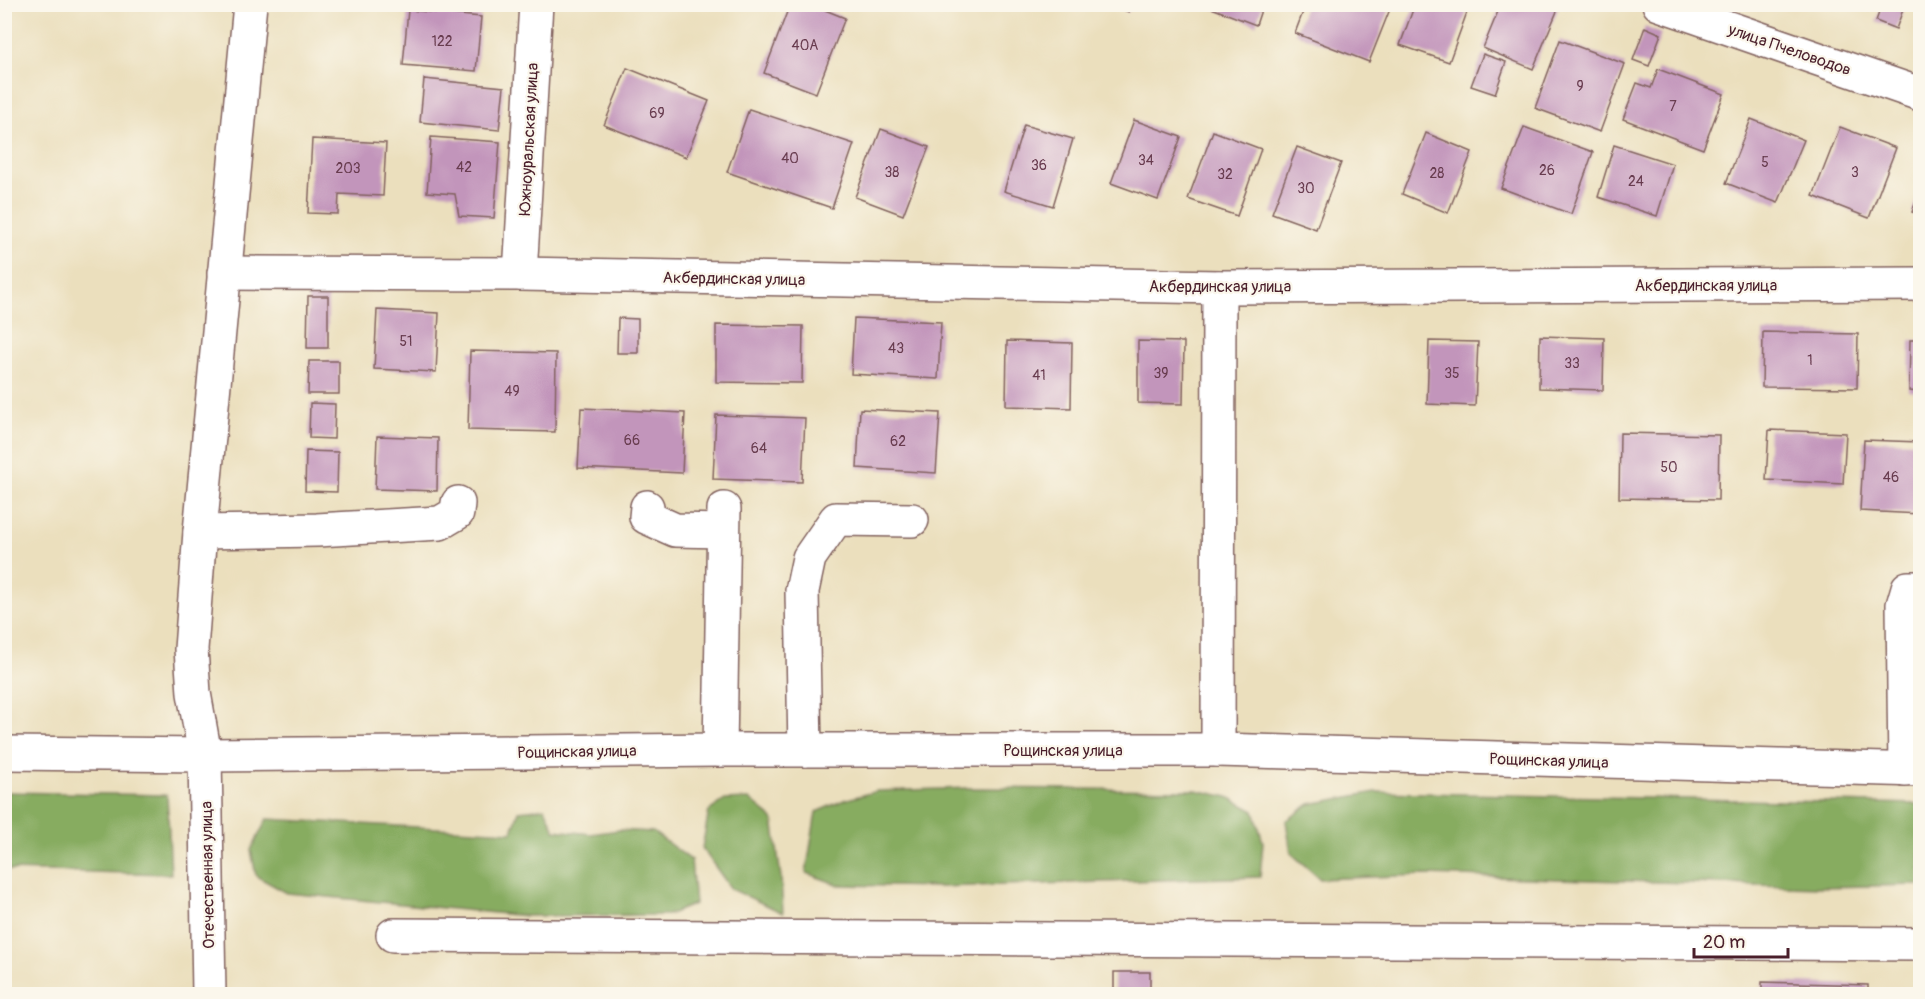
<svg xmlns="http://www.w3.org/2000/svg" width="1925" height="999" font-family="Pangolin,sans-serif">
<style>
.forest{fill:#87ac61;stroke:#686646;stroke-width:1.5}
.building{fill:#c295bb}
.lines{fill:none;stroke-linecap:round;stroke-linejoin:round}
.minor-casing{stroke:#82625e;stroke-width:36}
.minor{stroke:#fff;stroke-width:33}
.labels{text-anchor:middle;stroke-width:4.5;stroke-linejoin:round;paint-order:stroke}
.number-label{font-size:14px;fill:#683c4f}
.street-label{font-size:16px;fill:#4a1f2b;stroke:#fbf7ec}
</style>
<rect width="100%" height="100%" fill="#fbf7ec"/>
<filter id="ink" filterUnits="userSpaceOnUse"><feTurbulence type="fractalNoise" baseFrequency=".0167" numOctaves="2"/><feDisplacementMap in="SourceGraphic" scale="12" xChannelSelector="R" yChannelSelector="G"/><feConvolveMatrix kernelMatrix="1 2 1 2 8 2 1 2 1" color-interpolation-filters="sRGB"/></filter>
<filter id="wash" filterUnits="userSpaceOnUse"><feTurbulence type="fractalNoise" baseFrequency=".008" numOctaves="4" result="noise"/><feDisplacementMap in="SourceGraphic" scale="24" xChannelSelector="R" yChannelSelector="G"/><feGaussianBlur stdDeviation="1.35" result="paint"/><feColorMatrix in="noise" values="0 0 0 0 0 0 0 0 0 0 0 0 0 0 0 0 0 1.4 0 .05"/><feComposite in="paint" operator="in"/></filter>
<g filter="url(#wash)">
<rect width="100%" height="100%" fill="#ebdfbd"/>
<!-- forest -->
<g class="forest">
<path d="M 970,788 L 1196,790 L 1228,797 L 1254,811 L 1263,842 L 1260,877 L 939,887 L 839,885 L 806,873 L 816,812 L 844,800 L 877,791 Z"/>
<path d="M 5,792 L 167,795 L 171,874 L 5,870 Z"/>
<path d="M 1376,792 L 1920,804 L 1920,885 L 1819,887 L 1424,875 L 1320,879 L 1291,853 L 1286,821 L 1310,804 Z"/>
<path d="M 749,799 L 773,819 L 781,877 L 783,913 L 731,889 L 702,848 L 709,811 L 725,800 Z"/>
<path d="M 545,808 L 555,830 L 591,834 L 619,830 L 653,832 L 691,860 L 695,904 L 668,915 L 526,916 L 287,893 L 256,876 L 251,850 L 267,819 L 512,832 L 519,811 Z"/>
</g>
<g id="blocks">
<!-- building -->
<g class="building">
<path d="M 790,4 L 810,4 L 845,18 L 816,93 L 764,73 Z"/>
<path d="M 1107,4 L 1131,4 L 1129,12 Z"/>
<path d="M 1201,4 L 1263,4 L 1256,25 Z"/>
<path d="M 1306,4 L 1392,4 L 1369,62 L 1295,33 Z"/>
<path d="M 1415,4 L 1470,4 L 1449,62 L 1400,45 Z"/>
<path d="M 1501,4 L 1560,4 L 1533,69 L 1483,48 Z"/>
<path d="M 1882,4 L 1905,4 L 1896,29 L 1876,21 Z"/>
<path d="M 408,10 L 481,17 L 476,71 L 403,65 Z"/>
<path d="M 1645,27 L 1661,34 L 1649,66 L 1633,60 Z"/>
<path d="M 1560,40 L 1625,64 L 1600,132 L 1535,108 Z"/>
<path d="M 1483,54 L 1506,62 L 1495,94 L 1471,86 Z"/>
<path d="M 627,68 L 709,101 L 686,157 L 604,125 Z"/>
<path d="M 1658,69 L 1724,94 L 1703,149 L 1623,119 L 1637,83 L 1651,88 Z"/>
<path d="M 424,79 L 504,87 L 499,130 L 420,122 Z"/>
<path d="M 749,109 L 854,144 L 832,208 L 727,172 Z"/>
<path d="M 1751,119 L 1804,140 L 1778,203 L 1726,183 Z"/>
<path d="M 1134,120 L 1181,137 L 1158,200 L 1111,183 Z"/>
<path d="M 1024,125 L 1073,139 L 1053,206 L 1004,191 Z"/>
<path d="M 1524,127 L 1593,152 L 1571,214 L 1501,188 Z"/>
<path d="M 1840,127 L 1896,148 L 1869,218 L 1813,196 Z"/>
<path d="M 881,129 L 929,147 L 903,215 L 855,197 Z"/>
<path d="M 1213,131 L 1261,149 L 1237,216 L 1188,199 Z"/>
<path d="M 1426,133 L 1472,152 L 1448,213 L 1402,194 Z"/>
<path d="M 431,137 L 500,142 L 494,218 L 459,216 L 455,194 L 427,192 Z"/>
<path d="M 312,139 L 386,143 L 383,196 L 339,194 L 338,214 L 308,213 Z"/>
<path d="M 1614,145 L 1673,164 L 1657,216 L 1598,197 Z"/>
<path d="M 1297,147 L 1341,163 L 1316,229 L 1272,213 Z"/>
<path d="M 1920,191 L 1920,215 L 1912,212 Z"/>
<path d="M 308,296 L 328,296 L 328,348 L 307,348 Z"/>
<path d="M 377,310 L 439,313 L 436,372 L 374,369 Z"/>
<path d="M 618,318 L 638,319 L 638,353 L 617,353 Z"/>
<path d="M 854,318 L 941,322 L 938,379 L 851,374 Z"/>
<path d="M 716,325 L 803,326 L 802,383 L 716,382 Z"/>
<path d="M 1763,332 L 1858,334 L 1857,388 L 1762,387 Z"/>
<path d="M 1540,336 L 1604,338 L 1603,390 L 1539,388 Z"/>
<path d="M 1910,340 L 1920,340 L 1920,392 L 1909,391 Z"/>
<path d="M 1007,341 L 1072,343 L 1071,408 L 1006,406 Z"/>
<path d="M 1138,341 L 1184,342 L 1183,404 L 1138,403 Z"/>
<path d="M 1429,341 L 1478,342 L 1475,406 L 1427,404 Z"/>
<path d="M 470,351 L 556,353 L 555,432 L 468,430 Z"/>
<path d="M 309,361 L 339,361 L 339,394 L 308,394 Z"/>
<path d="M 310,403 L 335,404 L 334,439 L 309,438 Z"/>
<path d="M 581,408 L 685,413 L 682,473 L 578,468 Z"/>
<path d="M 860,409 L 940,413 L 936,473 L 857,468 Z"/>
<path d="M 716,415 L 805,418 L 802,482 L 713,479 Z"/>
<path d="M 1769,430 L 1846,433 L 1843,484 L 1766,480 Z"/>
<path d="M 1620,433 L 1719,435 L 1718,500 L 1619,498 Z"/>
<path d="M 377,436 L 438,438 L 437,491 L 375,489 Z"/>
<path d="M 1864,440 L 1920,442 L 1920,514 L 1860,511 Z"/>
<path d="M 306,451 L 338,452 L 337,492 L 305,491 Z"/>
<rect x="1114" y="972" width="36" height="22"/>
<path d="M 1762,982 L 1868,985 L 1868,994 L 1762,994 Z"/>
</g>
</g>
</g>
<g filter="url(#ink)">
<use href="#blocks" fill-opacity="0" stroke="#82625e" stroke-width="1.5"/>
<g class="lines">
<!-- minor casing -->
<g class="minor-casing">
<g id="minor">
<path d="M 1659,4 L 1920,94"/>
<path d="M 224,273 L 520,274 L 1219,287 L 1920,284"/>
<path d="M 520,274 L 536,4"/>
<path d="M 647,507 L 646,517 L 675,530 L 723,531"/>
<path d="M 200,532 L 317,530 L 440,523 L 457,513 L 458,503"/>
<path d="M 720,750 L 724,509"/>
<path d="M 805,750 L 802,591 L 809,558 L 836,519 L 912,520"/>
<path d="M 1218,750 L 1219,287"/>
<path d="M 4,753 L 205,755 L 720,750 L 1218,750 L 1920,770"/>
<path d="M 1905,770 L 1903,605 L 1908,588 L 1920,588"/>
<path d="M 393,935 L 1920,944"/>
<path d="M 209,994 L 205,755 L 194,693 L 191,649 L 200,532 L 250,4"/>
</g>
</g>
<!-- minor -->
<use href="#minor" class="minor"/>
</g>
</g>
<g class="labels">
<!-- number labels -->
<g class="number-label">
<text x="442" y="46">122</text>
<text x="805" y="50">40А</text>
<text x="1580" y="91">9</text>
<text x="1673" y="111">7</text>
<text x="657" y="118">69</text>
<text x="790" y="163">40</text>
<text x="1146" y="165">34</text>
<text x="1765" y="167">5</text>
<text x="1039" y="170">36</text>
<text x="464" y="172">42</text>
<text x="348" y="173">203</text>
<text x="1547" y="175">26</text>
<text x="892" y="177">38</text>
<text x="1855" y="177">3</text>
<text x="1437" y="178">28</text>
<text x="1225" y="179">32</text>
<text x="1636" y="186">24</text>
<text x="1306" y="193">30</text>
<text x="406" y="346">51</text>
<text x="896" y="353">43</text>
<text x="1810" y="365">1</text>
<text x="1572" y="368">33</text>
<text x="1161" y="378">39</text>
<text x="1452" y="378">35</text>
<text x="1039" y="380">41</text>
<text x="512" y="396">49</text>
<text x="632" y="445">66</text>
<text x="898" y="446">62</text>
<text x="759" y="453">64</text>
<text x="1669" y="472">50</text>
<text x="1891" y="482">46</text>
</g>
<!-- street labels -->
<g class="street-label">
<text transform="translate(1790 49) rotate(19)" y="6">улица Пчеловодов</text>
<text transform="translate(528 139) rotate(-87)" y="6">Южноуральская улица</text>
<text transform="translate(734 278) rotate(1)" y="6">Акбердинская улица</text>
<text x="1706" y="291">Акбердинская улица</text>
<text x="1220" y="292">Акбердинская улица</text>
<text x="1063" y="756">Рощинская улица</text>
<text transform="translate(577 751) rotate(-1)" y="6">Рощинская улица</text>
<text transform="translate(1549 760) rotate(2)" y="6">Рощинская улица</text>
<text transform="translate(207 875) rotate(-91)" y="6">Отечественная улица</text>
</g>
</g>
<!-- margin -->
<rect width="1925" height="999" fill="none" stroke="#fbf7ec" stroke-width="24"/>
<!-- scale -->
<path d="M1694 948v9h94v-9" fill="none" stroke="#4a1f2b" stroke-width="3"/>
<text x="1703" y="948" font-size="18" fill="#4a1f2b" stroke="#fbf7ec" stroke-width="4.5" paint-order="stroke">20 m</text>
</svg>
